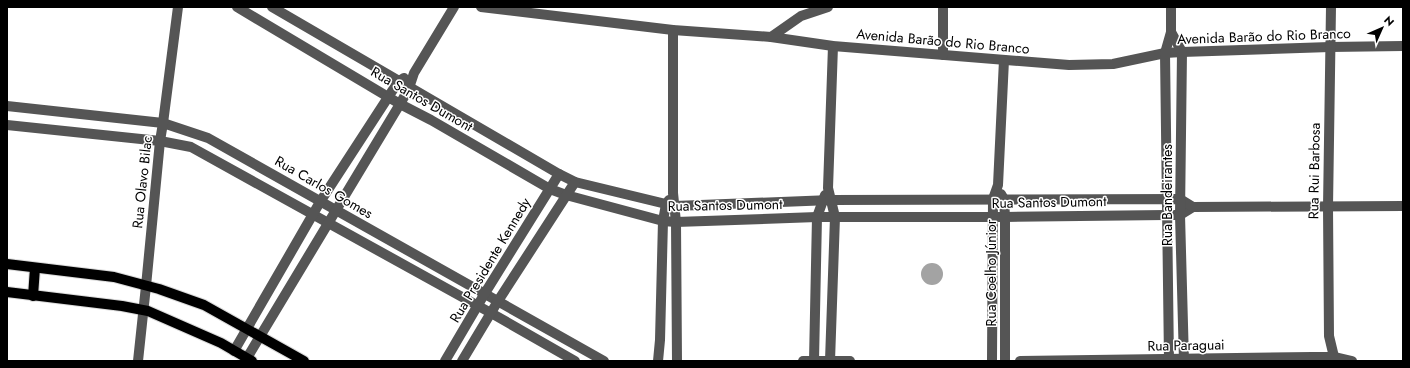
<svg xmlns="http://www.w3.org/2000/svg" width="1410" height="368" font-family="Jost,sans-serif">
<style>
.water{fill:#a3a3a3}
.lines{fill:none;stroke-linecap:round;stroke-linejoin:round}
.major-casing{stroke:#dbdbdb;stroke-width:12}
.minor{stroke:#555;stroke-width:10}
.major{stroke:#000;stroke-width:10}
.labels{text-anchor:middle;stroke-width:3;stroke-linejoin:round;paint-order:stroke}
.street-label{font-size:14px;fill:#000;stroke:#fff}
</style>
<rect width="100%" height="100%" fill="#fff"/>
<!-- water -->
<circle class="water" cx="932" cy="274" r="11"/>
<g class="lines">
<!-- major casing -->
<g class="major-casing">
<g id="major">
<path d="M 7,264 L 114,277 L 159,289 L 204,305 L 304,361"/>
<path d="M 7,292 L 122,306 L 148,311 L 221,343 L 252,361"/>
<path d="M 33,296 L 35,268"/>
</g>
</g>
<!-- minor -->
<g class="minor">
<path d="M 237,7 L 400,104 L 431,120 L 550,189 L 566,195 L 663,221 L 676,222 L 817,217 L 1005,217 L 1166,215 L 1180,215 L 1193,207 L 1403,206"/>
<path d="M 272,7 L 559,174 L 575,182 L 666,204 L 675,206 L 831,200 L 1180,199 L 1193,207"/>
<path d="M 481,7 L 673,30 L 771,37 L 833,46 L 1069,65 L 1113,64 L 1165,53 L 1182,52 L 1330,47 L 1403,46"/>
<path d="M 1331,7 L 1328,207 L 1329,336 L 1335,361"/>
<path d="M 673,30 L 673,193 L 676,222 L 677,361"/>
<path d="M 1171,32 L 1182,52 L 1180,215 L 1184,361"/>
<path d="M 771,37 L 801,16 L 828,7"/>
<path d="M 943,55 L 943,7"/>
<path d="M 7,106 L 163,123 L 208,138 L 604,361"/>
<path d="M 7,125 L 160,141 L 191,147 L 491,313 L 575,361"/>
<path d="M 1001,194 L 1004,199 L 1005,217 L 1005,361"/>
<path d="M 234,351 L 320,202 L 398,82 L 404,78"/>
<path d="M 247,358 L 400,104 L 409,88 L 414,73 L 454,7"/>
<path d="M 138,361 L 146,286 L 160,141 L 163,123 L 178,7"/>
<path d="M 445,361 L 485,293 L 559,174"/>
<path d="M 462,361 L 498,301 L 575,182"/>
<path d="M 658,361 L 660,340 L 663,221 L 666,204 L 669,200"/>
<path d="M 803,361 L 850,361"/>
<path d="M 814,361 L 817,217 L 825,195"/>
<path d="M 830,361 L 835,217 L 828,188 L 833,46"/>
<path d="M 992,361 L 993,199 L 998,185 L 1004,60"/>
<path d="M 1020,361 L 1312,357 L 1335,357 L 1352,361"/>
<path d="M 1169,361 L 1165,53 L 1171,32 L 1171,7"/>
</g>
<!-- major -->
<use href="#major" class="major"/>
</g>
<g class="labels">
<!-- street labels -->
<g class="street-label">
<text transform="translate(1264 36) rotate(-2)" y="5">Avenida Barão do Rio Branco</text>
<text transform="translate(943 41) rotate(5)" y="5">Avenida Barão do Rio Branco</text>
<text transform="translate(422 99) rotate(30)" y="5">Rua Santos Dumont</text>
<text transform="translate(1314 171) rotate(-89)" y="5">Rua Rui Barbosa</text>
<text transform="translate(142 182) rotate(-84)" y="5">Rua Olavo Bilac</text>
<text transform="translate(324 187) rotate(30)" y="5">Rua Carlos Gomes</text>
<text transform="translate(1167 195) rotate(-90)" y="5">Rua Bandeirantes</text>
<text transform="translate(1049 202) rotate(-1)" y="5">Rua Santos Dumont</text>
<text transform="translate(725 205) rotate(-1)" y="5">Rua Santos Dumont</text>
<text transform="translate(490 260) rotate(-59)" y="5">Rua Presidente Kennedy</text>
<text transform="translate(991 273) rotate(-90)" y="5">Rua Coelho Júnior</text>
<text transform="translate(1186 345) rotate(-1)" y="5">Rua Paraguai</text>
</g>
</g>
<!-- border -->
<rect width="1410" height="368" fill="none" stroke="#000000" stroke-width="16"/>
<!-- north arrow -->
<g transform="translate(1382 28) rotate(45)" stroke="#ffffff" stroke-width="3" paint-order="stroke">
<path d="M0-3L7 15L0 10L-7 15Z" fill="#000000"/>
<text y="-6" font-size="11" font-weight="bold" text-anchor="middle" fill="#000000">N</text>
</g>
</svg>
